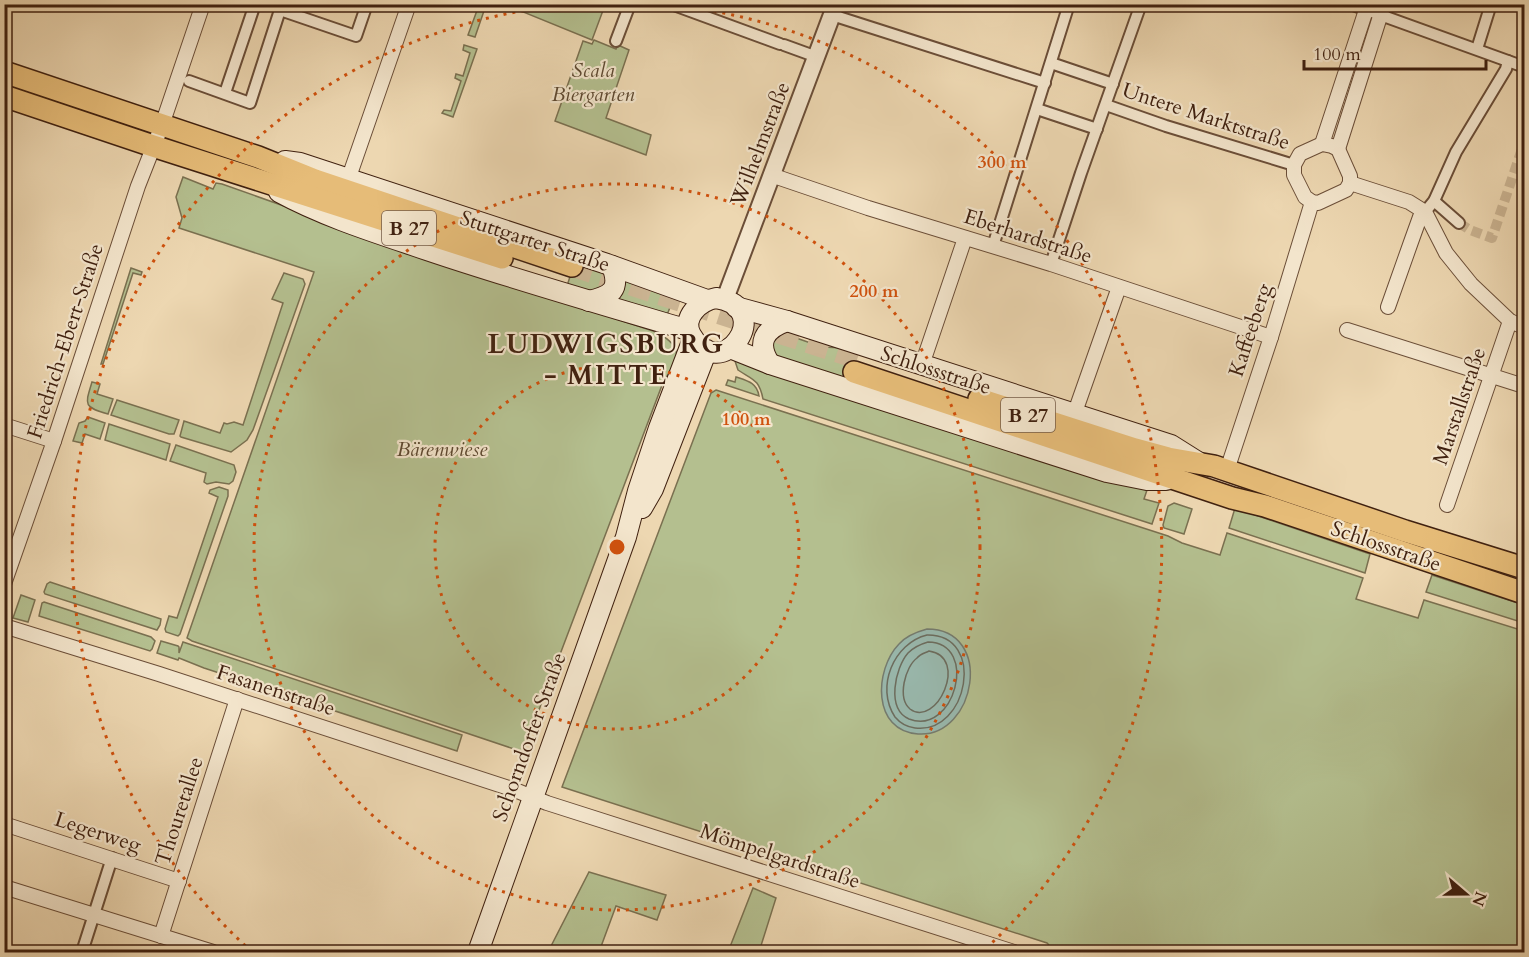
<svg xmlns="http://www.w3.org/2000/svg" width="1529" height="957" font-family="Cardo,serif">
<style>
.green{fill:#b4bf8f;stroke:#7a7050;stroke-width:1.5}
.water{fill:#99b9ae;stroke:#757c6f;stroke-width:1.5}
.lines{fill:none;stroke-linecap:round;stroke-linejoin:round}
.shore{stroke:#6c6d5f;stroke-width:1.5}
.pedestrian-tunnel{stroke:#cab391;stroke-width:10;stroke-dasharray:10 5;stroke-linecap:butt}
.primary-tunnel{stroke:#cab391;stroke-width:21;stroke-dasharray:21 10;stroke-linecap:butt}
.pedestrian-casing{stroke:#6b4e38;stroke-width:14}
.minor-casing{stroke:#6b4e38;stroke-width:16}
.tertiary-casing{stroke:#6b4e38;stroke-width:20}
.secondary-casing{stroke:#402110;stroke-width:22}
.primary-casing{stroke:#402110;stroke-width:24}
.pedestrian{stroke:#f3e5cc;stroke-width:10}
.minor{stroke:#f3e5cc;stroke-width:14}
.tertiary{stroke:#f3e5cc;stroke-width:16}
.secondary{stroke:#f3e5cc;stroke-width:20}
.primary{stroke:#e6bc78;stroke-width:21}
.ring{fill:none;stroke:#cf510d;stroke-width:3;stroke-dasharray:3 6}
.labels{text-anchor:middle;stroke-width:4.5;stroke-linejoin:round;paint-order:stroke}
.shield{fill:#f3e5cc;stroke:#765c48;stroke-width:1.5}
.shield-label{font-size:20px;font-weight:bold;fill:#402110}
.park-label{font-size:21px;font-style:italic;fill:#5d4830;stroke:#f3e5cc}
.street-label{font-size:21px;fill:#402110;stroke:#f3e5cc}
.district-label{font-size:27px;font-weight:bold;letter-spacing:1.5px;fill:#402110;stroke:#f3e5cc}
.centre{fill:#cf510d;stroke:#f3e5cc;stroke-width:3}
.ring-label{font-size:18px;text-anchor:middle;font-weight:bold;fill:#cf510d;stroke:#f3e5cc;stroke-width:4.5;stroke-linejoin:round;paint-order:stroke}
</style>
<rect width="100%" height="100%" fill="#edd7b1"/>
<filter id="stains"><feTurbulence type="fractalNoise" baseFrequency=".00333" numOctaves="4"/><feColorMatrix values="0 0 0 0 .2 0 0 0 0 .09 0 0 0 0 .02 0 0 0 .5 -.17"/></filter>
<radialGradient id="worn" r=".72"><stop offset=".6" stop-color="#630" stop-opacity="0"/><stop offset="1" stop-color="#630" stop-opacity=".3"/></radialGradient>
<!-- green -->
<g class="green">
<path d="M 479,5 L 486,5 L 475,37 L 468,35 Z"/>
<path d="M 506,5 L 605,5 L 592,40 Z"/>
<path d="M 594,40 L 616,49 L 618,45 L 629,50 L 606,118 L 651,135 L 646,155 L 555,121 L 583,41 L 592,44 Z"/>
<path d="M 464,45 L 477,49 L 453,117 L 442,113 L 444,110 L 451,111 L 461,81 L 455,78 L 456,74 L 463,76 L 470,53 L 463,50 Z"/>
<path d="M 183,177 L 213,189 L 216,183 L 222,184 L 408,250 L 653,331 C 680,343 684,357 664,380 L 523,752 L 192,641 L 187,638 L 314,272 L 179,228 L 182,218 L 176,197 Z"/>
<path d="M 575,261 L 602,269 L 610,279 L 602,292 L 566,289 Z"/>
<path d="M 131,268 L 142,272 L 141,275 L 133,273 L 103,364 L 101,364 Z"/>
<path d="M 284,273 L 303,279 L 305,284 L 253,430 L 247,440 L 231,452 L 181,437 L 180,436 L 184,421 L 220,433 L 224,423 L 227,424 L 234,422 L 243,425 L 283,303 L 272,299 Z"/>
<path d="M 623,276 L 674,297 L 667,315 L 615,298 Z"/>
<path d="M 782,333 L 822,347 L 847,348 L 858,352 L 847,382 L 775,358 L 768,344 Z"/>
<path d="M 736,358 L 1102,477 L 1147,490 L 1144,499 L 1159,503 L 1152,524 L 763,399 C 759,379 753,380 738,370 L 735,361 Z"/>
<path d="M 736,377 C 748,381 757,383 759,396 L 726,385 L 728,380 L 735,382 Z"/>
<path d="M 92,382 L 100,384 L 97,394 L 113,399 L 108,414 C 83,407 85,405 92,382 Z"/>
<path d="M 716,390 L 1168,536 L 1182,543 L 1220,555 L 1227,533 L 1363,578 L 1356,599 L 1418,618 L 1424,600 L 1524,631 L 1524,952 L 1050,952 L 1049,945 L 1047,943 L 562,787 L 711,393 Z"/>
<path d="M 117,400 L 179,420 L 174,434 L 169,434 L 111,415 Z"/>
<path d="M 88,417 L 105,423 L 100,439 L 85,434 L 82,443 L 73,441 L 79,423 L 85,421 Z"/>
<path d="M 109,424 L 170,444 L 166,460 L 105,440 Z"/>
<path d="M 176,445 L 234,465 L 236,472 L 233,481 L 229,484 L 216,482 L 207,484 L 204,482 L 206,473 L 170,461 Z"/>
<path d="M 219,487 L 228,490 L 228,496 L 180,634 L 178,636 L 166,632 L 165,629 L 169,616 L 177,618 L 218,497 L 209,493 L 210,490 Z"/>
<path d="M 1174,503 L 1192,509 L 1184,534 L 1164,528 L 1163,525 L 1168,506 Z"/>
<path d="M 1235,508 L 1370,554 L 1365,573 L 1229,528 Z"/>
<path d="M 1432,575 L 1524,605 L 1524,623 L 1426,592 Z"/>
<path d="M 50,582 L 161,619 L 160,625 L 157,630 L 45,594 L 44,592 L 47,584 Z"/>
<path d="M 21,595 L 35,600 L 28,622 L 13,618 Z"/>
<path d="M 44,602 L 151,637 L 155,641 L 152,649 L 150,651 L 39,616 L 42,603 Z"/>
<path d="M 161,641 L 178,646 L 179,647 L 179,653 L 183,642 L 462,735 L 457,751 L 204,668 L 179,658 L 178,660 L 157,653 Z"/>
<path d="M 589,872 L 666,895 L 657,920 L 616,906 L 599,952 L 548,952 Z"/>
<path d="M 753,888 L 776,898 L 759,952 L 728,952 Z"/>
</g>
<!-- water -->
<path class="water" d="M 927,629 C 995,629 976,738 918,734 C 872,731 874,670 899,644 C 906,636 916,632 927,629 Z"/>
<g class="lines">
<!-- shore -->
<g class="shore">
<path d="M 927,635 C 987,634 968,735 915,728 C 907,727 900,723 895,717 C 875,687 894,643 927,635 Z"/>
<path d="M 928,642 C 980,643 954,737 909,719 C 886,709 895,668 908,653 C 913,648 921,644 928,642 Z"/>
<path d="M 929,651 C 970,657 936,729 910,709 C 897,698 905,667 917,658 C 920,654 925,653 929,651 Z"/>
</g>
<!-- pedestrian-tunnel -->
<path class="pedestrian-tunnel" d="M 1459,223 L 1470,230 L 1492,238 L 1524,143"/>
<!-- primary-tunnel -->
<path class="primary-tunnel" d="M 572,266 L 859,359"/>
<!-- pedestrian casing -->
<g class="pedestrian-casing">
<g id="pedestrian">
<path d="M 671,4 L 780,44"/>
<path d="M 1350,4 L 1519,65"/>
<path d="M 832,15 L 1045,83"/>
<path d="M 616,41 L 630,4"/>
<path d="M 784,45 L 817,57"/>
<path d="M 1477,49 L 1491,4"/>
<path d="M 1051,63 L 1113,84"/>
<path d="M 189,81 L 250,103 L 280,10 L 356,36 L 367,4"/>
<path d="M 225,93 L 255,4"/>
<path d="M 1106,105 L 1166,126 L 1294,165"/>
<path d="M 1037,109 L 1097,129"/>
<path d="M 1434,201 L 1459,223"/>
<path d="M 1425,212 L 1434,201 L 1456,152 L 1506,69 L 1508,61"/>
<path d="M 993,246 L 1069,4"/>
<path d="M 1051,264 L 1081,173 L 1141,4"/>
<path d="M 82,952 L 112,858"/>
</g>
</g>
<!-- minor casing -->
<g class="minor-casing">
<g id="minor">
<path d="M 1322,144 L 1332,146 L 1338,149 L 1350,176 L 1350,183 L 1346,190 L 1318,203 L 1312,202 L 1305,197 L 1294,175 L 1294,165 L 1300,154 Z"/>
<path d="M 1322,144 L 1368,4"/>
<path d="M 1338,149 L 1384,4"/>
<path d="M 771,175 L 868,208 L 1051,264 L 1271,337"/>
<path d="M 348,180 L 409,4"/>
<path d="M 1350,183 L 1409,202 L 1425,212 L 1446,253 L 1471,284 L 1510,321 L 1524,327"/>
<path d="M 1388,307 L 1411,242 L 1420,217 L 1425,212"/>
<path d="M 1347,330 L 1524,386"/>
<path d="M 922,365 L 965,238"/>
<path d="M 1074,415 L 1119,287"/>
<path d="M 4,425 L 54,441"/>
<path d="M 1227,470 L 1271,337 L 1312,202"/>
<path d="M 1447,505 L 1510,321"/>
<path d="M 4,584 L 54,441 L 138,186 L 162,125 L 203,4"/>
<path d="M 4,626 L 159,674 L 515,790 L 547,803 L 1014,952"/>
<path d="M 4,824 L 179,881"/>
<path d="M 4,887 L 213,952"/>
<path d="M 161,936 L 237,699"/>
</g>
</g>
<!-- tertiary casing -->
<g class="tertiary-casing">
<path id="tertiary" d="M 725,299 L 836,4"/>
</g>
<!-- secondary casing -->
<g class="secondary-casing">
<g id="secondary">
<path d="M 285,161 L 300,163 L 607,264 L 707,300"/>
<path d="M 279,192 C 325,217 377,233 427,250 C 513,279 601,304 688,330"/>
<path d="M 716,298 C 778,307 721,388 691,335 C 681,317 700,301 716,298 Z"/>
<path d="M 589,301 C 611,296 621,290 612,266"/>
<path d="M 736,307 L 787,321 L 1171,445 L 1198,462"/>
<path d="M 730,348 L 770,364 L 1107,472 L 1147,480 L 1166,480"/>
<path d="M 770,364 C 756,343 764,329 787,321"/>
<path d="M 642,508 L 653,489 L 707,350"/>
<path d="M 478,952 L 626,537 L 638,491 L 659,428 L 693,339"/>
</g>
</g>
<!-- primary casing -->
<g class="primary-casing">
<g id="primary">
<path d="M 4,72 L 258,157 L 315,180 L 572,266"/>
<path d="M 4,96 L 153,146 L 502,258"/>
<path d="M 854,372 L 1232,498 L 1265,506 L 1524,593"/>
<path d="M 979,399 L 1135,449 L 1168,458 L 1214,466 L 1405,531 L 1524,568"/>
</g>
</g>
<!-- pedestrian -->
<use href="#pedestrian" class="pedestrian"/>
<!-- minor -->
<use href="#minor" class="minor"/>
<!-- tertiary -->
<use href="#tertiary" class="tertiary"/>
<!-- secondary -->
<use href="#secondary" class="secondary"/>
<!-- primary -->
<use href="#primary" class="primary"/>
</g>
<!-- distance rings -->
<g class="ring">
<circle cx="617" cy="547" r="182"/>
<circle cx="617" cy="547" r="363"/>
<path d="M252 952A545 545 0 0 1 565 5M669 5A545 545 0 0 1 982 952"/>
</g>
<g class="labels">
<!-- shield labels -->
<g class="shield">
<rect x="382" y="211" width="54" height="34" rx="4.5"/>
<rect x="1001" y="398" width="54" height="34" rx="4.5"/>
</g>
<g class="shield-label">
<text x="409" y="235">B 27</text>
<text x="1028" y="422">B 27</text>
</g>
<!-- park labels -->
<g class="park-label">
<text x="593" y="77">Scala<tspan x="593" dy="24">Biergarten</tspan></text>
<text x="442" y="456">Bärenwiese</text>
</g>
<!-- street labels -->
<g class="street-label">
<text transform="translate(1206 116) rotate(18)" y="7">Untere Marktstraße</text>
<text transform="translate(760 144) rotate(-69)" y="7">Wilhelmstraße</text>
<text transform="translate(1028 236) rotate(18)" y="7">Eberhardstraße</text>
<text transform="translate(535 241) rotate(18)" y="7">Stuttgarter Straße</text>
<text transform="translate(1250 330) rotate(-72)" y="7">Kaffeeberg</text>
<text transform="translate(65 341) rotate(-72)" y="7">Friedrich-Ebert-Straße</text>
<text transform="translate(936 370) rotate(18)" y="7">Schlossstraße</text>
<text transform="translate(1459 406) rotate(-71)" y="7">Marstallstraße</text>
<text transform="translate(1386 546) rotate(19)" y="7">Schlossstraße</text>
<text transform="translate(276 690) rotate(18)" y="7">Fasanenstraße</text>
<text transform="translate(529 737) rotate(-70)" y="7">Schorndorfer Straße</text>
<text transform="translate(179 811) rotate(-72)" y="7">Thouretallee</text>
<text transform="translate(98 832) rotate(18)" y="7">Legerweg</text>
<text transform="translate(780 856) rotate(18)" y="7">Mömpelgardstraße</text>
</g>
<!-- district labels -->
<g class="district-label">
<text x="606" y="353">LUDWIGSBURG<tspan x="606" dy="31">- MITTE</tspan></text>
</g>
</g>
<circle cx="617" cy="547" r="9" class="centre"/>
<g class="ring-label">
<text x="1002" y="168">300 m</text>
<text x="874" y="297">200 m</text>
<text x="746" y="425">100 m</text>
</g>
<!-- margin -->
<rect width="1529" height="957" fill="none" stroke="#edd7b1" stroke-width="24"/>
<rect x="6" y="6" width="1517" height="945" fill="none" stroke="#402110" stroke-width="3"/>
<rect x="12" y="12" width="1505" height="933" fill="none" stroke="#402110" stroke-width="1.5"/>
<!-- north arrow -->
<g transform="translate(1466 894) rotate(110)" stroke="#f3e5cc" stroke-width="4.5" paint-order="stroke">
<path d="M0-4.5L10 22L0 15L-10 22Z" fill="#402110"/>
<text y="-9" font-size="16" font-weight="bold" text-anchor="middle" fill="#402110">N</text>
</g>
<!-- scale -->
<path d="M1304 60v9h182v-9" fill="none" stroke="#402110" stroke-width="3"/>
<text x="1313" y="60" font-size="18" fill="#402110" stroke="#f3e5cc" stroke-width="4.5" paint-order="stroke">100 m</text>
<rect width="100%" height="100%" filter="url(#stains)"/>
<rect width="100%" height="100%" fill="url(#worn)"/>
</svg>
